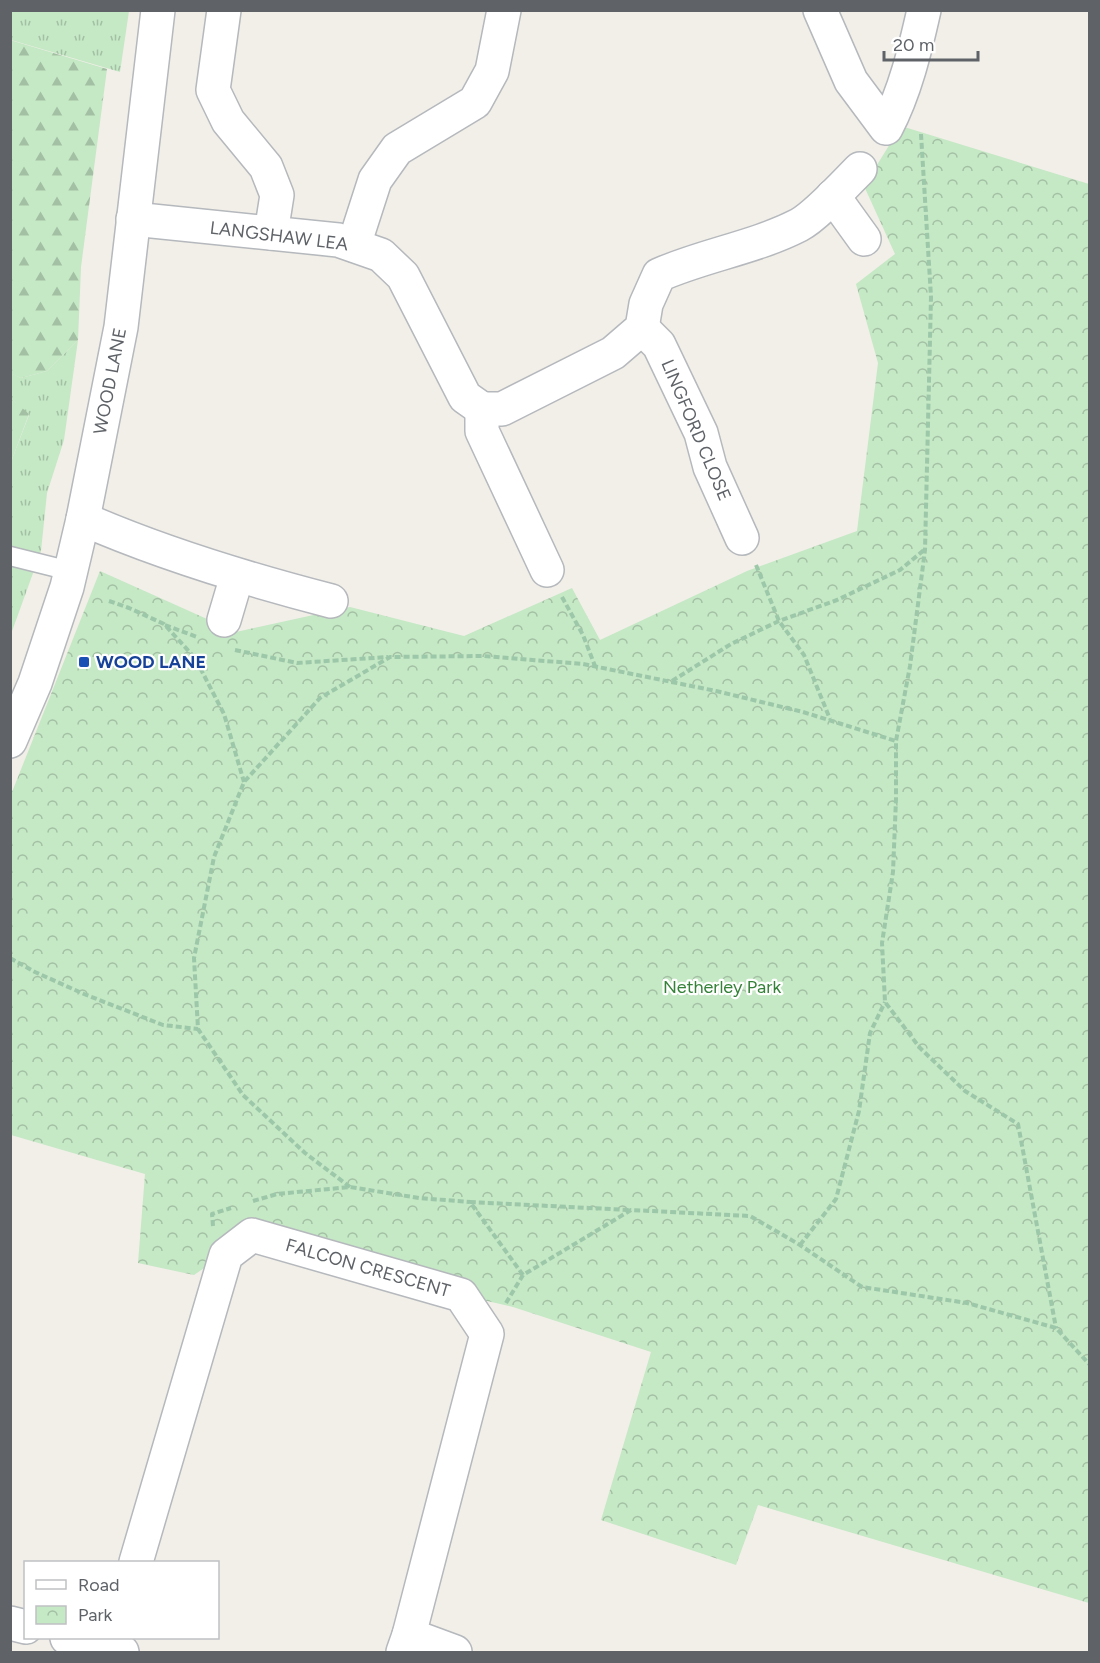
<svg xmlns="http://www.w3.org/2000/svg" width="1100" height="1663" font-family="Figtree,sans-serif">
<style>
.grass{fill:url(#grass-tufts)}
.forest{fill:url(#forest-firs)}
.park{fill:url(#park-crowns)}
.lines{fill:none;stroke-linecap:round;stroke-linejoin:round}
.service-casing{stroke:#b5b8bc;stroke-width:21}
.minor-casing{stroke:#b5b8bc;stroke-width:36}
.tertiary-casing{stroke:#b5b8bc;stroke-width:36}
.path{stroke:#9cc7a9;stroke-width:4;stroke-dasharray:6 3;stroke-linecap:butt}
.service{stroke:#fff;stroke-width:18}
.minor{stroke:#fff;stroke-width:33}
.tertiary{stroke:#fff;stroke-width:33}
.transit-dot{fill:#1a4fb4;stroke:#fff;stroke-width:2}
.labels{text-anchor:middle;stroke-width:4.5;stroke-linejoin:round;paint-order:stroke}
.street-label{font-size:18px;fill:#5f6368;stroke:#fff}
.transit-label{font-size:18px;font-weight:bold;fill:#164399;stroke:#fff;text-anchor:start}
.park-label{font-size:18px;fill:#348238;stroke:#fff}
</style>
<defs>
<pattern id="grass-tufts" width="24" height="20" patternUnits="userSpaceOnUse" patternTransform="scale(1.5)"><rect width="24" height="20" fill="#c5e8c5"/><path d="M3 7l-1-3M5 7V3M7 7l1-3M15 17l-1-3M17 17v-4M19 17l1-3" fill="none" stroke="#a3c0a4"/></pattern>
<pattern id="forest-firs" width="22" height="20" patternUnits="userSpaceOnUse" patternTransform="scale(1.5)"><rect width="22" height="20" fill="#c5e8c5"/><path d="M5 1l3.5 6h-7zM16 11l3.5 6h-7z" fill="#a3c0a4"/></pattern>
<pattern id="park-crowns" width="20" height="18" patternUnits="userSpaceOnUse" patternTransform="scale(1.5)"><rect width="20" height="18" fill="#c5e8c5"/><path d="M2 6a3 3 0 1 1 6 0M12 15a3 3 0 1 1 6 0" fill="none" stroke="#a3c0a4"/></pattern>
</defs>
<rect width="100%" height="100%" fill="#f1efe8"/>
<!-- grass -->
<g class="grass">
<path d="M 10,11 L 129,11 L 120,72 L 11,40 Z"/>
<path d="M 78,340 L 64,440 L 47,493 L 41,551 L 11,634 L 11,462 L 29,415 L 11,398 L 11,373 L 21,378 L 47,371 Z"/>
</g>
<!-- forest -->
<g class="forest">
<path d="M 10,40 L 107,69 L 81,267 L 78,340 L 47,371 L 21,378 L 10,373 Z"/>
<path d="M 11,398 L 29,414 L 11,462 Z"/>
</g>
<!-- park -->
<path class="park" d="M 901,126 L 1089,184 L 1089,1603 L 758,1505 L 736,1565 L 601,1520 L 651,1352 L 513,1307 L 461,1295 L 252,1235 L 194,1275 L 138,1263 L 145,1174 L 11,1135 L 10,797 L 100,571 L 236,632 L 350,607 L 464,636 L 572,588 L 600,640 L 747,571 L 857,531 L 878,363 L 856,284 L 895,254 L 864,186 Z"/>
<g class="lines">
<!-- service casing -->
<g class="service-casing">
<path id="service" d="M 10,556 L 70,571"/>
</g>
<!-- minor casing -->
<g class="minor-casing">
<g id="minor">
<path d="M 224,10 L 213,90 L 228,121 L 266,167 L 277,195 L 271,233"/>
<path d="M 820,10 L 851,81 L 886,128 C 905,92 915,50 924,10"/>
<path d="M 833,196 L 864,239"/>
<path d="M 133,219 L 338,240 L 381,255 L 403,276 L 465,397 L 482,409"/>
<path d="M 354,245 L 375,180 L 397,149 L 475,102 L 492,71 L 504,10"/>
<path d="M 642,328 L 659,345 L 701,433 L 710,467 L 742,538"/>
<path d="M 482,409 L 502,409 L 613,353 L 642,328 L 646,304 L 659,275 C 704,255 754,248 799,225 C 816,216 845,184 860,169"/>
<path d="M 482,409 L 482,431 L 547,570"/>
<path d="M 83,519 C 163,554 246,579 331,601"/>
<path d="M 224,620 L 237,576"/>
<path d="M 136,1562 L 226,1255 L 252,1235 L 461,1295 L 487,1334 L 409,1635 L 403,1652"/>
<path d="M 10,1623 L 26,1627"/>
<path d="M 409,1635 L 455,1652"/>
<path d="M 67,1638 L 122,1652"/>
</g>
</g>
<!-- tertiary casing -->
<g class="tertiary-casing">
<path id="tertiary" d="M 10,741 L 35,683 L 67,587 L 83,519 L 121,327 L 158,10"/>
</g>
<!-- path -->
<g class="path">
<path d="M 921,134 L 931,297 L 925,550 L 910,666 L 896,741 L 896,799 L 893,872 L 882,943 L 885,1002 L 920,1048 L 965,1091 L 1018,1124 L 1056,1328"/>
<path d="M 756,565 L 779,621 L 804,655 L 830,719"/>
<path d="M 562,597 L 583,635 L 595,666"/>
<path d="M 109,601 L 129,608 L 164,624 L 195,658 L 224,714 L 244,782"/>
<path d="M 165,625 L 197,637"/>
<path d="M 235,650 L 297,663 L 388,657"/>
<path d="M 672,681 L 731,644 L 779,621 L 837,600 L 900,570 L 924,550"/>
<path d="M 10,958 L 35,972 L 84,994 L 163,1025 L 198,1029"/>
<path d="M 350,1187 L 305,1153 L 243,1095 L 198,1029 L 194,958 L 214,857 L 244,782 L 320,698 L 390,657 L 483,656 L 583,664 L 716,691 L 803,712 L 896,741"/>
<path d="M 253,1201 L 277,1194 L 350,1187 L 419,1198 L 470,1202"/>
<path d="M 213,1226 L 212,1214 L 231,1208"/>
<path d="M 800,1245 L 836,1199 L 859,1111 L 870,1033 L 885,1002"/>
<path d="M 523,1275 L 470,1202 L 630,1210"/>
<path d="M 506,1303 L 523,1275 L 631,1210 L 750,1216 L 800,1245 L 862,1287 L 967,1303 L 1056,1328 L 1090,1365"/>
</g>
<!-- service -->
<use href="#service" class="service"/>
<!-- minor -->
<use href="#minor" class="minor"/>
<!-- tertiary -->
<use href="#tertiary" class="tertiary"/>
</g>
<!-- markers -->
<rect class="transit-dot" x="78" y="656" width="12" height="12" rx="3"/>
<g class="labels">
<!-- street labels -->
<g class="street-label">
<text transform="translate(279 236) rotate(7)" y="6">LANGSHAW LEA</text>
<text transform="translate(110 381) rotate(-79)" y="6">WOOD LANE</text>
<text transform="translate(696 430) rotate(67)" y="6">LINGFORD CLOSE</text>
<text transform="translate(368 1268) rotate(16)" y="6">FALCON CRESCENT</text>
</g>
<!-- transit labels -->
<g class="transit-label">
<text x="96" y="668">WOOD LANE</text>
</g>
<!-- park labels -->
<g class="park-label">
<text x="722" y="993">Netherley Park</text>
</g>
</g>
<!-- border -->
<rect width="1100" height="1663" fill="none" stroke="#5f6368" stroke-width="24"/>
<!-- legend -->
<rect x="24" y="1561" width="195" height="78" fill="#ffffff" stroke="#bfc1c3" stroke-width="1.5"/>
<rect x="36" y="1580" width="30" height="9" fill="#ffffff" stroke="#bfc1c3" stroke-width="1.5"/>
<text x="78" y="1591" font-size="18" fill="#5f6368">Road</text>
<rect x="36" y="1606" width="30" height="18" fill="url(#park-crowns)" stroke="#bfc1c3" stroke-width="1.5"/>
<text x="78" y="1621" font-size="18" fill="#5f6368">Park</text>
<!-- scale -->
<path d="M884 51v9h94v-9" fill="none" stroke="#5f6368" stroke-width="3"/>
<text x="893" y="51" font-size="18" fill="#5f6368" stroke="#ffffff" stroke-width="4.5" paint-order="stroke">20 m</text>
</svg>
